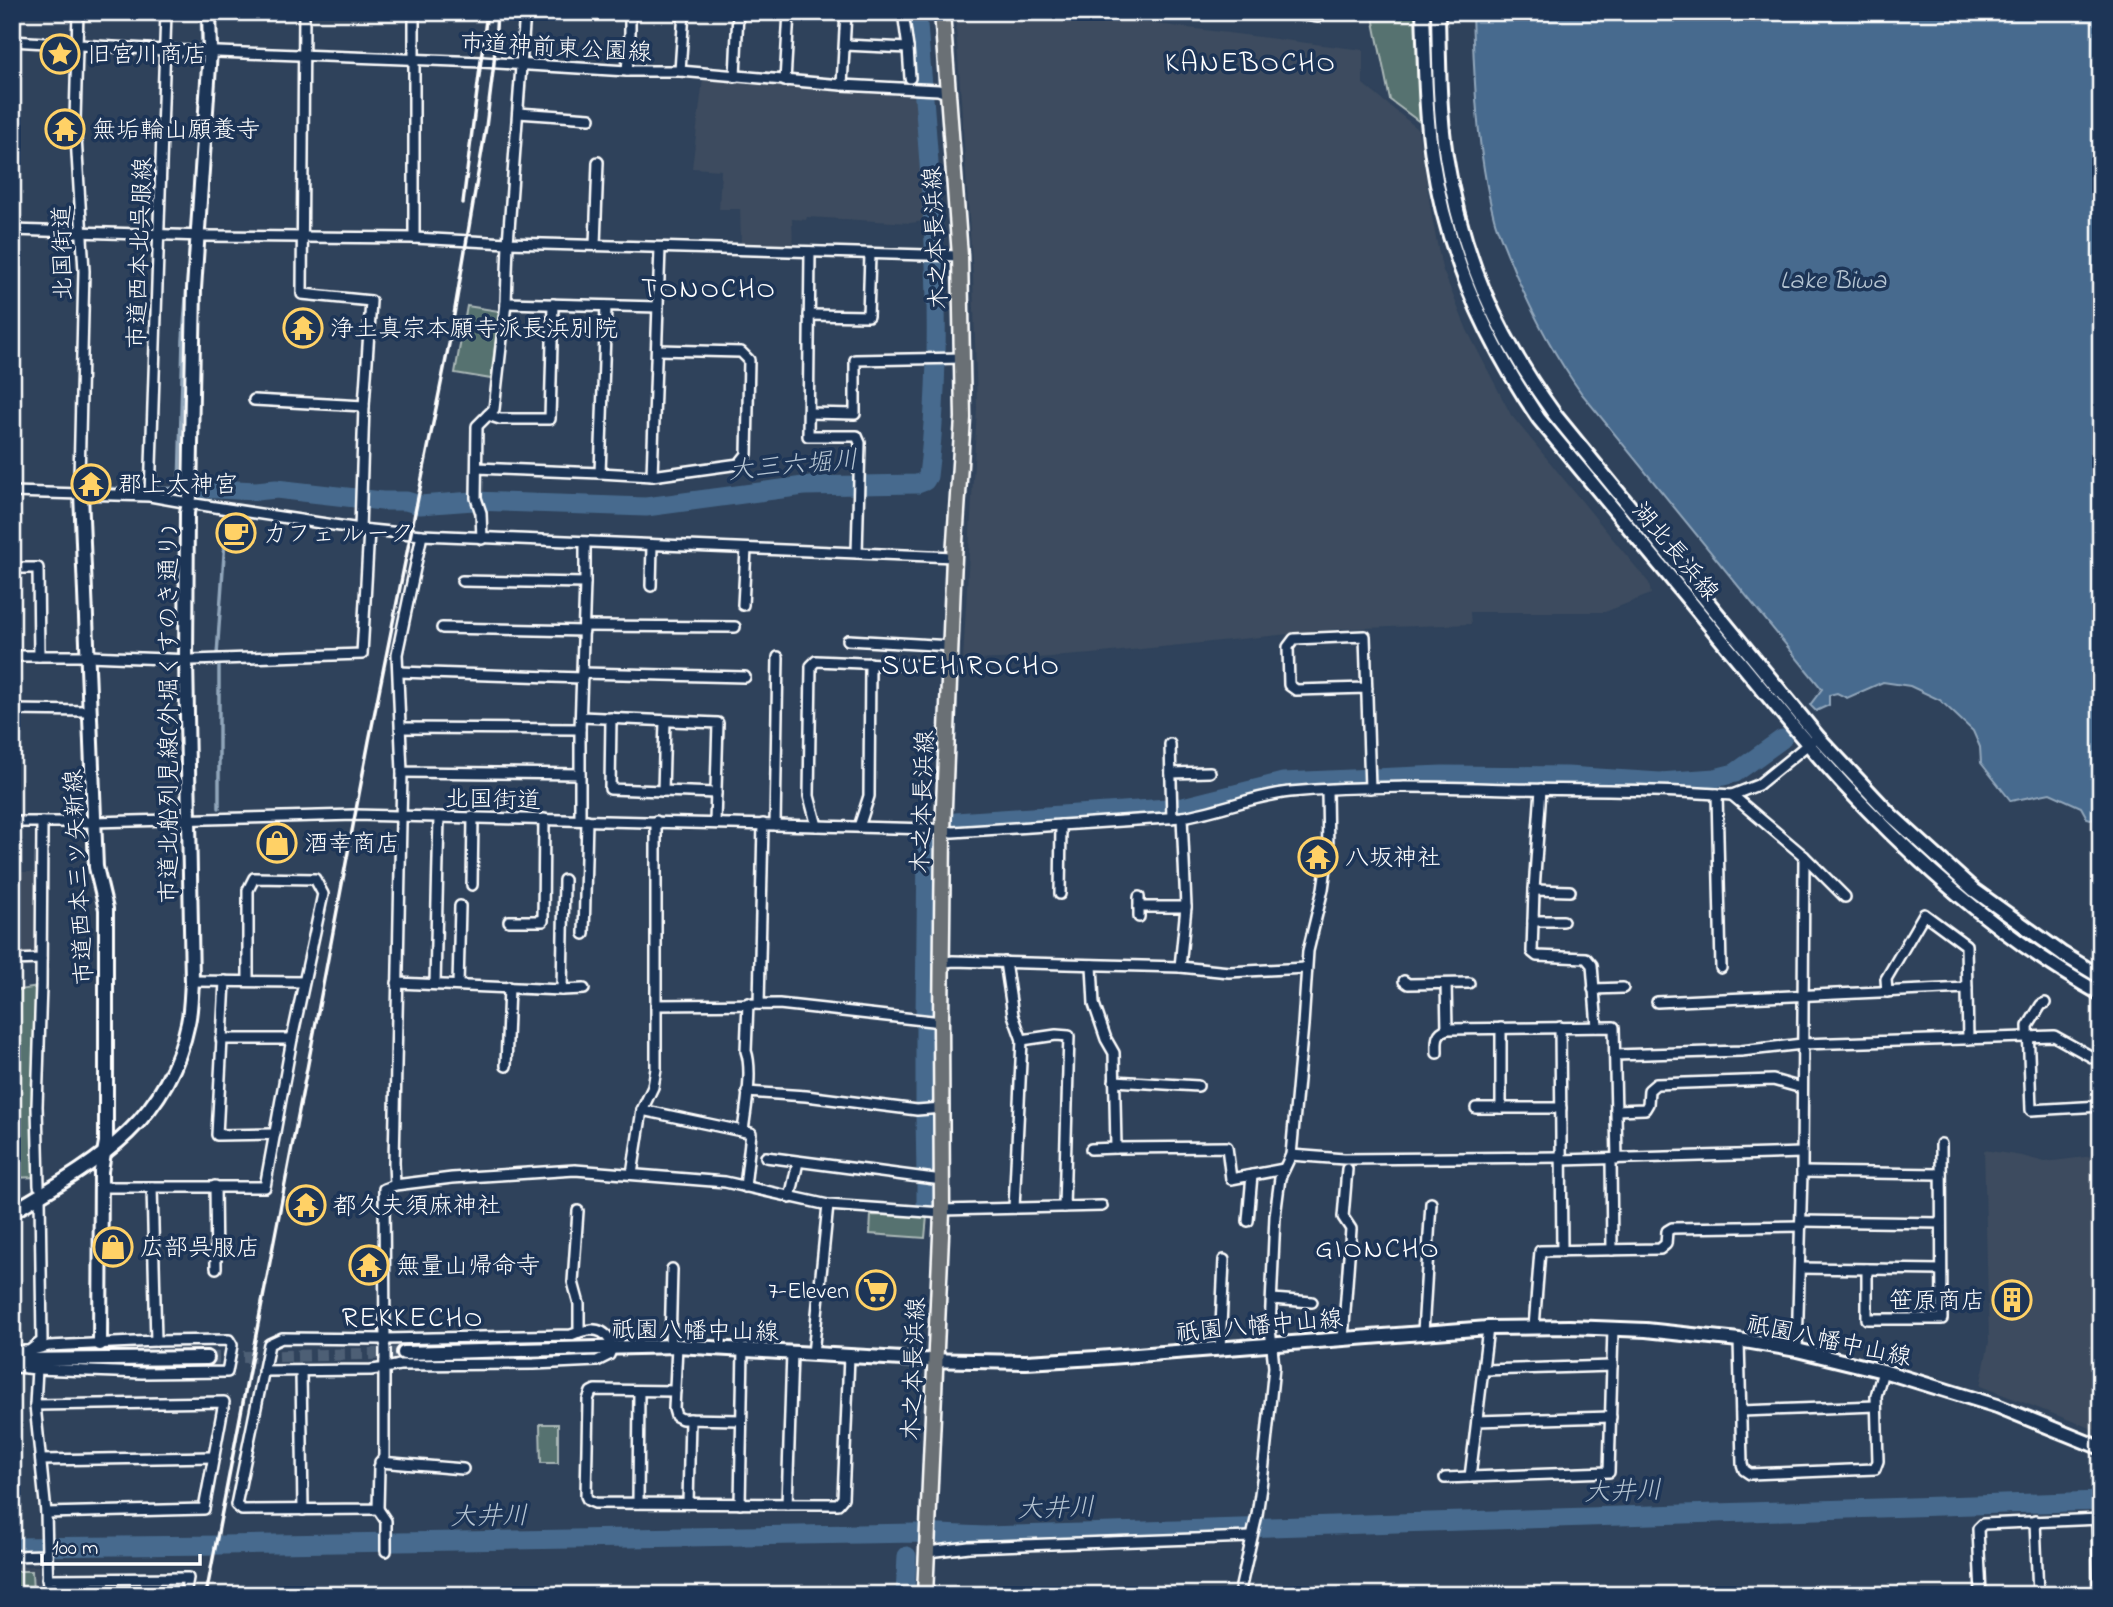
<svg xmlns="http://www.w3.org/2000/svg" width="2113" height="1607" font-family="'Indie Flower','Klee One',sans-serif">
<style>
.built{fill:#3c4b5e}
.green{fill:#57726f;stroke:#abb8b7;stroke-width:2}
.water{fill:#476b8e;stroke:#91a6bb;stroke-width:2}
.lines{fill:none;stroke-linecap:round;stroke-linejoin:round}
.stream{stroke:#91a6bb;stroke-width:3.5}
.river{stroke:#476b8e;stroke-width:19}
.secondary-tunnel{stroke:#4e5e74;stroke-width:12;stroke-dasharray:12 6;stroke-linecap:butt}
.street-casing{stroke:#fff;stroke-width:14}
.secondary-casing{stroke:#fff;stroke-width:18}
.primary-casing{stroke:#fff;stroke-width:19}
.street{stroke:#1d3557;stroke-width:9}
.secondary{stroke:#1d3557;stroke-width:12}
.primary{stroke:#6a7074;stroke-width:14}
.rail{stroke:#fff;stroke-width:3.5}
.street-bridge-casing{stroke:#fff;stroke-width:14;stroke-linecap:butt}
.street-bridge{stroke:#1d3557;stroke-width:9}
.labels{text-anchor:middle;stroke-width:7;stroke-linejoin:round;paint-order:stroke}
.street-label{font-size:24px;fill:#fff;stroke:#1d3557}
.poi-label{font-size:24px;fill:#fff;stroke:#1d3557;text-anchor:start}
.water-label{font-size:26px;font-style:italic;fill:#b5c4d2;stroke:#1d3557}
.quarter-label{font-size:28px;letter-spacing:2px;fill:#fff;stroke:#1d3557}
</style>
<rect width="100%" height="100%" fill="#2f425b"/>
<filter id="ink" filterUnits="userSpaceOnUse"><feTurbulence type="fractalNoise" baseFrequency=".0143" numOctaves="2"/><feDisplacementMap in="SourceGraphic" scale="14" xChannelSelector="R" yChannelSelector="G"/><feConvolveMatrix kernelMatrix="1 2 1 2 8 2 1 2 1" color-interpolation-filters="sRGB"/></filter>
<g filter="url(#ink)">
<!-- built -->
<g class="built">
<path d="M 955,12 L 1061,12 L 1363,50 L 1363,84 L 1418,129 L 1433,223 L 1442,268 L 1467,330 L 1511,415 L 1649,583 L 1651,594 L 1605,612 L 1470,612 L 1471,624 L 1338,629 L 1092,654 L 1038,658 L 963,660 L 977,407 L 973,277 Z"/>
<path d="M 703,79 L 917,97 L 925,221 L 910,223 L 807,217 L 806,220 L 792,219 L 793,246 L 741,244 L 740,209 L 719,209 L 721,170 L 692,168 Z"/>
<rect x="12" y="872" width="25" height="82"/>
<path d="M 1984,1150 L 2022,1156 L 2045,1162 L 2101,1155 L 2101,1432 L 1980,1386 L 1989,1342 Z"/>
<path d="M 39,1566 L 39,1595 L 12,1595 L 12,1567 Z"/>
</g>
<!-- green -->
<g class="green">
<path d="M 1372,12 L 1416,12 L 1421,123 L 1390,100 Z"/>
<path d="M 467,306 L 499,311 L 491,379 L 455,373 Z"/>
<path d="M 39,987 L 37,1177 L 12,1178 L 12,991 Z"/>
<path d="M 871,1215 L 927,1216 L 925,1238 L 870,1234 Z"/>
<path d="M 540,1424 L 558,1424 L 558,1463 L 541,1463 Z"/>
<path d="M 12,1571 L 32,1571 L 33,1595 L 12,1595 Z"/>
</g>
<!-- water -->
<path class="water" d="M 1472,12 L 2101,12 L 2101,822 L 2087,818 L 2081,807 L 2050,793 L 2011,801 L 1981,763 L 1980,747 L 1973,731 L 1940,700 L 1910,686 L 1883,682 L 1847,698 L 1837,693 L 1829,695 L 1829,705 L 1816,711 L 1810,705 L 1822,689 L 1582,394 C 1550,349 1527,304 1507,253 C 1503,242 1497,230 1494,218 C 1477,152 1474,80 1472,12 Z"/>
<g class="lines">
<!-- stream -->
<g class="stream">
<path d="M 201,12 L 202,44"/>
<path d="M 191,229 L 203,57"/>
<path d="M 89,487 L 139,490"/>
<path d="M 152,489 L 182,488"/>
<path d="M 179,489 L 183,340 L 190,241"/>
<path d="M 217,655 L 226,526"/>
<path d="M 219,808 L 219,666"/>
</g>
<!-- river -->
<g class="river">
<path d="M 198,488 L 256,491 L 276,489 L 382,501 L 406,501 L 420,505 L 473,501 L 646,507 L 804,486 L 917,484 L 925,481 L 928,476 C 947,320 929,168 917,12"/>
<path d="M 956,822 L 1183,807 L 1283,782 L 1442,775 L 1567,776 L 1660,782 L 1715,778 L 1735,773 L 1782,739"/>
<path d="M 925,1016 L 927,848"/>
<path d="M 925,1027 L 925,1105"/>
<path d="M 925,1116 L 926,1174"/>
<path d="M 926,1182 L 926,1202 L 928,1208"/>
<path d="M 12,1547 L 223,1545 L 917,1533 L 985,1536 L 2101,1501"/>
<path d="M 905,1595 L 907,1556"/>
</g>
<!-- secondary-tunnel -->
<path class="secondary-tunnel" d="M 207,1358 L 404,1353"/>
<!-- street casing -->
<g class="street-casing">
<g id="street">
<path d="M 78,12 L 75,120 L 84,271 L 79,478 L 81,493"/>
<path d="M 304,12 L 302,294 L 371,301 L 364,406 L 360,529"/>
<path d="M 1282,12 L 1318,17 L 1321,12"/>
<path d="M 12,41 L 164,50 L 482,62 L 627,71 L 680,71 L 842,85 L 938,90 L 949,94"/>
<path d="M 845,45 L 908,48 L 903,12"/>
<path d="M 908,48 L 910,78"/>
<path d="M 627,71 L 630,33 L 630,12"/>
<path d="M 680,71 L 684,12"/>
<path d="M 735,77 L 738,12"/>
<path d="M 785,81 L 789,12"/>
<path d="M 842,85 L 846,12"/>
<path d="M 518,113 L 590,118"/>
<path d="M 12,230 L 204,236 L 414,238 L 508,243 L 960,256"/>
<path d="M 414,238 L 414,12"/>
<path d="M 595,245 L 598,162"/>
<path d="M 810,252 L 808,436 L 857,436 L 860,443 L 857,553"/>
<path d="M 506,303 L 658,307"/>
<path d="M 606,306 L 600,473 L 652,476 L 739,464 L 747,454 L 749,360 L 741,352 L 658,350"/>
<path d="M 809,315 L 868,316 L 870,255"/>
<path d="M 254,400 L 364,406"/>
<path d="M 809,413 L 855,414 L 855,360 L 963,358"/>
<path d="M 488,415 L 500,419 L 550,419 L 553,304"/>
<path d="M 477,468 L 600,473"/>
<path d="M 652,476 L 660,248"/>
<path d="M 12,492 L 150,496 L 195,504 L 360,529 L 422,535 L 954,557"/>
<path d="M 150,496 L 166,12"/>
<path d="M 422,535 L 397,654 L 402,772 L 580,774"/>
<path d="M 482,539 L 481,513 L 476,498 L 477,426 L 494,409 L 506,303 L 508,243 L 525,12"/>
<path d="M 18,568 L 38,568 L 39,656"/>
<path d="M 462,581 L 585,583 L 585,543"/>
<path d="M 651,586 L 652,545"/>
<path d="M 743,605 L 746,549"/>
<path d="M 584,626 L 735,627"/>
<path d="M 442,628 L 584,631"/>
<path d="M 848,640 L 951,646"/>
<path d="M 12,656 L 88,656 L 192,660 L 362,654 L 369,530"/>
<path d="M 399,672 L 582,678"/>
<path d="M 582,673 L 745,677"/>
<path d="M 1367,688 L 1296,690 L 1289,685 L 1288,647 L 1294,639 L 1365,636 L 1370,788"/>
<path d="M 12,710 L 90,711"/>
<path d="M 581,717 L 718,723 L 715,823"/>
<path d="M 611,718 L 610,789 L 716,793"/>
<path d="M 401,728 L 580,729"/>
<path d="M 1170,744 L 1172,818"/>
<path d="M 1171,773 L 1210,772"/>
<path d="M 1541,789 L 1534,890 L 1532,952 L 1537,956 L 1586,958 L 1592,965 L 1597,1027"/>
<path d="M 663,791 L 665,721"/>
<path d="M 1717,794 L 1721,968"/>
<path d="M 1732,795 L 1804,856 L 1845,897"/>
<path d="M 580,819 L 580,729 L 585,583"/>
<path d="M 12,822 L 94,822 L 355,815 L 817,826 L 931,829 L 953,832 L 1182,817 C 1219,811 1253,796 1290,792 C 1363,785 1436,787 1508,789 C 1582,790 1658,789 1732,795 L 1758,785 L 1812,741"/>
<path d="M 775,825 L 778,657"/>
<path d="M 817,826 L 809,796 L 811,666 L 816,661 L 950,667"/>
<path d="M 859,827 L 869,796 L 870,663"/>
<path d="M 472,885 L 473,817"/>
<path d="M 1534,890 L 1570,891"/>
<path d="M 1060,894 L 1061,825"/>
<path d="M 1139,907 L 1186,907"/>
<path d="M 1139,917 L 1139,897"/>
<path d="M 509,921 L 543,921 L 544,819"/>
<path d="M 1533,921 L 1563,921"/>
<path d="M 584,934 L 587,820"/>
<path d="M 12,960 L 41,959"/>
<path d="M 1005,962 L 1013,1015 L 1022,1040"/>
<path d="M 941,963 L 953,961 L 1180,967 L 1229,972 L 1306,968"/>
<path d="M 1092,965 L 1094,1004 L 1106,1039 L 1114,1053 L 1116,1148 L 1227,1147 L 1231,1179 L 1284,1169"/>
<path d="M 1180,967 L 1186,907 L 1182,817"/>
<path d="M 192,981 L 303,982"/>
<path d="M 225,981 L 217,1135 L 275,1134"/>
<path d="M 248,981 L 248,890 L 254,878 L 315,879 L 323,894 L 292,1039"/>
<path d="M 1404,981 L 1408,984 L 1469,983"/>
<path d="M 397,983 L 562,990 L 584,989"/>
<path d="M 435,984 L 439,817"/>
<path d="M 1446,984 L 1447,1029 L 1614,1027 L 1617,1159"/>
<path d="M 458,985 L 460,906"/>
<path d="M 1593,989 L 1623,988"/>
<path d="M 562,990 L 564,880"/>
<path d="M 1887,992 L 1886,979 L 1924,914 L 1966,945 L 1968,1039"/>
<path d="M 1657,1002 L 1967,988"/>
<path d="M 2045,1003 L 2041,1005 L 2028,1026 L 2031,1110 L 2101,1106"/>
<path d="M 759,1004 L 763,824"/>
<path d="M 656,1005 L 779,1004 L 941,1022"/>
<path d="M 1560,1027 L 1562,1251"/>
<path d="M 1501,1028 L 1501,1108 L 1561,1108"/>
<path d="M 1437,1053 C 1437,1042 1435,1033 1447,1029"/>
<path d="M 1615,1055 L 1741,1051 L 1802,1044 L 2054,1036 L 2101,1062"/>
<path d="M 506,1066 L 509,987"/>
<path d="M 1114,1081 L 1198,1086"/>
<path d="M 747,1092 L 806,1096 L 917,1110 L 942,1108"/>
<path d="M 1476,1108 L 1501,1108"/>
<path d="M 642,1110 L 751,1133 L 745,1187"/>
<path d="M 1616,1110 L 1645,1109 L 1648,1104 L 1649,1090 L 1656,1084 L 1773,1080 L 1802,1088"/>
<path d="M 743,1130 C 746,1109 753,1070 746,1051 L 748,1003"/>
<path d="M 1091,1149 L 1116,1148"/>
<path d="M 1291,1155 L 1344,1159 L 1561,1157"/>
<path d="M 766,1157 L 942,1180"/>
<path d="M 1611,1159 L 1612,1250"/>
<path d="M 1561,1160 L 1801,1153"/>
<path d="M 1802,1172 L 1941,1174"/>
<path d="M 632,1174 L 642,1110 L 653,1087 L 656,1069 L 656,821"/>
<path d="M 395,1185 L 452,1178 L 575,1170 L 725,1182 L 828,1205 L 942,1213"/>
<path d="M 39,1186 L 37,1106 L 41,985 L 42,822"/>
<path d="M 215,1186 L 216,1268"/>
<path d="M 101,1187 L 265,1187 L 292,1039 L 221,1039"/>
<path d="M 152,1187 L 156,1341"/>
<path d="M 790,1198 L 798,1162"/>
<path d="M 1014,1208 L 1022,1040 L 1056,1035 L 1069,1036 L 1064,1207"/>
<path d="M 942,1210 L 1102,1206"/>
<path d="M 578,1211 L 573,1282 L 579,1304 L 579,1332"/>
<path d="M 1248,1221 L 1252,1175"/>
<path d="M 1801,1221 L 1941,1223"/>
<path d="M 1800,1268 L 1941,1270"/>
<path d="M 1867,1269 L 1867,1319 L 1942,1319 L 1941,1144"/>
<path d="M 1272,1299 L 1312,1302"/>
<path d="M 1534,1327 L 1540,1251 L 1660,1249 L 1666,1244 L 1667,1231 L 1672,1228 L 1801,1226"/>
<path d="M 1488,1328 L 1470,1477 L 1609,1472 L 1613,1328"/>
<path d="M 1423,1332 L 1431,1203"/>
<path d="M 1343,1339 L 1351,1229 L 1343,1217 L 1347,1169"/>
<path d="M 1739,1340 L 1742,1464 L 1744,1470 L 1750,1474 L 1875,1469 L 1878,1461 L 1876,1396 L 1883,1371"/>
<path d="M 385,1343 L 384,1189 L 395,1185 L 394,1163 L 402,772"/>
<path d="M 677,1346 L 674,1409 L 676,1416 L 682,1419 L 741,1420"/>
<path d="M 670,1347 L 672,1269"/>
<path d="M 1220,1349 L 1224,1260"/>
<path d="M 1797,1350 L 1802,1172 L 1804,856"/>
<path d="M 29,1351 L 49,1346 L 156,1341 L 229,1340 L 232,1345 L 227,1372 L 142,1373 L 37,1369"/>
<path d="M 12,1354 L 14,1351 L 29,1351 L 42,1341 L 40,1196"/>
<path d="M 813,1354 L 828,1205"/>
<path d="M 12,1363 L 16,1367 L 37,1369 L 35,1405 L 46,1513 L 48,1595"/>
<path d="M 1484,1370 L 1612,1366"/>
<path d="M 263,1371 L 371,1370 C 381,1369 390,1367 400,1365 L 534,1364 L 597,1361 L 609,1355 C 612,1349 613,1345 609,1339 C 600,1325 584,1330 571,1335 L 386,1339 L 282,1338 L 269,1344 L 236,1505 L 242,1510 L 378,1509 L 379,1467 L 384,1456 L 384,1372 C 384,1368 385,1364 385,1360"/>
<path d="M 301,1371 L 303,1510"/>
<path d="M 675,1391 L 595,1390 L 591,1392 L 588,1400 L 586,1496 L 588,1500 L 595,1503 L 838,1504 L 843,1498 L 849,1357"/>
<path d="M 35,1405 L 224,1402 L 204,1509 L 46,1513"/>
<path d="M 1741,1411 L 1876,1406"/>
<path d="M 1477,1421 L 1611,1417"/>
<path d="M 41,1460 L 214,1457"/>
<path d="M 380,1462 L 463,1469"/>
<path d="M 1445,1478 L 1470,1477"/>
<path d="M 638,1503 L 639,1391"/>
<path d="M 688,1503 L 690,1419"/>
<path d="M 740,1504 L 743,1349"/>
<path d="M 787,1504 L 792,1353"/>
<path d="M 378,1509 L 386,1521 L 386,1551"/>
<path d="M 2097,1519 L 2099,1595"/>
<path d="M 2035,1521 L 2038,1595"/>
<path d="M 928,1552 L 969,1547 L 1251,1537"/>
<path d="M 12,1556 L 47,1555"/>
<path d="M 47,1579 L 188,1578 L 185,1595"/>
<path d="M 1239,1595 L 1257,1515 L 1263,1473 L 1274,1367 L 1270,1328 L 1275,1216 L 1280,1178 L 1291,1155 L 1303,1025 L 1308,951 L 1323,889 L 1328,854 L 1327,790"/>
<path d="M 1981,1595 L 1978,1529 L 1983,1524 L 2101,1519"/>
</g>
</g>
<!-- secondary casing -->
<g class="secondary-casing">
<g id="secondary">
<path d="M 1423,12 C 1425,60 1425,108 1432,156 C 1446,252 1485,339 1539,419 C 1603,496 1666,572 1729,649 C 1774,703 1818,759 1868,810 C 1937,881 2014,946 2101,994"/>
<path d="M 1438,12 C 1439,60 1439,109 1446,156 C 1462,256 1496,334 1555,415 L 1818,737 L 1891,815 L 1974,890 L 2063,954 L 2101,977"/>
<path d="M 81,493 L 96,867 L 106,909 L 106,1142 L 101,1171 L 100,1344"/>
<path d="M 12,1212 C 94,1163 167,1125 188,1023 C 191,1010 191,995 192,981 L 186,660 L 187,513 L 190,497 L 194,289 L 210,51 L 209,12"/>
<path d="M 404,1353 L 677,1346 L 920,1360 L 1026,1362 L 1097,1358 L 1488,1328 L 1570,1327 L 1646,1330 L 1739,1340 L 1797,1350 L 1883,1371 L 1997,1406 L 2101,1448"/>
<path d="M 12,1360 L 207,1358"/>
</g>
</g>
<!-- primary casing -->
<g class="primary-casing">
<path id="primary" d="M 925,1595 L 942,1213 L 941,1022 L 943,831 L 954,557 L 963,418 L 960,256 L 942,12"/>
</g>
<!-- street -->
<use href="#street" class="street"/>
<!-- secondary -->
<use href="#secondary" class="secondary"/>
<!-- primary -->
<use href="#primary" class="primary"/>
<!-- rail -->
<g class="rail">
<path d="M 463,203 L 487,12"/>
<path d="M 206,1595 L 316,1022 L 369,741 L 449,344 L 486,127 L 494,63 L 497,12"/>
</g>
<!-- street-bridge casing -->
<g class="street-bridge-casing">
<path id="street-bridge" d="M 385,1348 L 385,1360"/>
</g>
<!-- street-bridge -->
<use href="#street-bridge" class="street-bridge"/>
</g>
</g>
<!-- icons -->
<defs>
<g id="sight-ring" transform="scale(2.0125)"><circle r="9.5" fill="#1d3557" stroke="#ffd166" stroke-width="1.5"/><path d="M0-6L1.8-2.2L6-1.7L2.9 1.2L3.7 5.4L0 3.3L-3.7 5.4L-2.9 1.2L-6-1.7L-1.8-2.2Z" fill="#ffd166"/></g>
<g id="temple-ring" transform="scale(2.0125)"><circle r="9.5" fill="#1d3557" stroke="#ffd166" stroke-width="1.5"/><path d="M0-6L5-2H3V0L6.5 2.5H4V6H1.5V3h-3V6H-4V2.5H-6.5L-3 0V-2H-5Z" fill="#ffd166"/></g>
<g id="cafe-ring" transform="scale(2.0125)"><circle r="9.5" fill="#1d3557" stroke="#ffd166" stroke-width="1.5"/><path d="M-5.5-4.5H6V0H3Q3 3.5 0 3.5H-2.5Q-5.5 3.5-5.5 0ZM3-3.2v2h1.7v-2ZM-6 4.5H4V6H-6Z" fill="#ffd166"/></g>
<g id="shop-ring" transform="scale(2.0125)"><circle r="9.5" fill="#1d3557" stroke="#ffd166" stroke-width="1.5"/><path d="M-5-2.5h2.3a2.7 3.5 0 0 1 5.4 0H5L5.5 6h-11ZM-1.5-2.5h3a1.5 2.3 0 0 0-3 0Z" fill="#ffd166"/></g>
<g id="supermarket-ring" transform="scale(2.0125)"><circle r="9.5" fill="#1d3557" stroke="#ffd166" stroke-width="1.5"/><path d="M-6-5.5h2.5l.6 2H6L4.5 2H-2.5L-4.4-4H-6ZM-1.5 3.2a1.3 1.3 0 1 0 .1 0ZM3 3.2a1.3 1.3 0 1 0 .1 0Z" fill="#ffd166"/></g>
<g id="building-ring" transform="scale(2.0125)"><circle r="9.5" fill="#1d3557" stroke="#ffd166" stroke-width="1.5"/><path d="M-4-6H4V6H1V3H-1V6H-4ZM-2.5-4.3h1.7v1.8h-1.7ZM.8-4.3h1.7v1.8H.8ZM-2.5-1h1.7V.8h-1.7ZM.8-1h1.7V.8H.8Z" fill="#ffd166"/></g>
</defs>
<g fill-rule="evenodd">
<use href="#sight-ring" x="60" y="54"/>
<use href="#temple-ring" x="65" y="129"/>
<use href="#temple-ring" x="303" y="328"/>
<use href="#temple-ring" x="91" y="484"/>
<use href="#cafe-ring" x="236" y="533"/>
<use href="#shop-ring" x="277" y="843"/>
<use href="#temple-ring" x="1318" y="857"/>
<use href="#temple-ring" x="306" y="1205"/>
<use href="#shop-ring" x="113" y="1247"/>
<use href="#temple-ring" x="369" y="1265"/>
<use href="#supermarket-ring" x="876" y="1290"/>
<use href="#building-ring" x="2012" y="1300"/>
</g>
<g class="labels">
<!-- street labels -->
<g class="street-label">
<text transform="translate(556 47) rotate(3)" y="8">市道神前東公園線</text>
<text transform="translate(935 238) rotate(-93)" y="8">木之本長浜線</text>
<text transform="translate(62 253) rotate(-91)" y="8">北国街道</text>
<text transform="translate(139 253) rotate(-88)" y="8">市道西本北呉服線</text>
<text transform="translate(1676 551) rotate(50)" y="8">湖北長浜線</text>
<text transform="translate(168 715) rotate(-90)" y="8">市道北船列見線(外堀くすのき通り)</text>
<text transform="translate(493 799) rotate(1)" y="8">北国街道</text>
<text transform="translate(922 802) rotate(-88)" y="8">木之本長浜線</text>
<text transform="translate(78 877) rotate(-93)" y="8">市道西本三ツ矢新線</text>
<text transform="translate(1259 1325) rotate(-5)" y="8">祇園八幡中山線</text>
<text transform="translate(695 1330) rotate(1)" y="8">祇園八幡中山線</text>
<text transform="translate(1829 1340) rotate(12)" y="8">祇園八幡中山線</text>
<text transform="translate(913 1369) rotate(-88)" y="8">木之本長浜線</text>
</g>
<!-- poi labels -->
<g class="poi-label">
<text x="87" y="62">旧宮川商店</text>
<text x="92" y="137">無垢輪山願養寺</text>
<text x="330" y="336">浄土真宗本願寺派長浜別院</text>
<text x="118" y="492">郡上太神宮</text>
<text x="263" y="541">カフェ ルーク</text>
<text x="304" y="851">酒幸商店</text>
<text x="1345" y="865">八坂神社</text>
<text x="333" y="1213">都久夫須麻神社</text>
<text x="140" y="1255">広部呉服店</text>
<text x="396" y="1273">無量山帰命寺</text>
<text x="849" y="1298" text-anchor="end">7-Eleven</text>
<text x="1985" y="1308" text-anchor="end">笹原商店</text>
</g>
<!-- water labels -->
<g class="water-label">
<text x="1833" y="288">Lake Biwa</text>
<text transform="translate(793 464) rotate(-5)" y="9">大三六堀川</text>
<text transform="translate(1623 1490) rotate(-2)" y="9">大井川</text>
<text transform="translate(1056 1507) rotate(-2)" y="9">大井川</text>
<text transform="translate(489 1515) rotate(-1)" y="9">大井川</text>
</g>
<!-- quarter labels -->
<g class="quarter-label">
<text x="1251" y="71">KANEBOCHO</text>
<text x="709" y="297">TONOCHO</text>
<text x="971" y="674">SUEHIROCHO</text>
<text x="1378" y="1257">GIONCHO</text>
<text x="413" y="1326">REKKECHO</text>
</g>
</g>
<!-- margin -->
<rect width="2113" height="1607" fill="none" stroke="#1d3557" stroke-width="42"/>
<rect x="21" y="21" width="2071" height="1565" fill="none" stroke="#fff" stroke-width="2.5" filter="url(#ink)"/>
<!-- scale -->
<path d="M42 1554v10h158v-10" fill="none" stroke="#ffffff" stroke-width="3.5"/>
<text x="52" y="1554" font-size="21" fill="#ffffff" stroke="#1d3557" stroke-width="5" paint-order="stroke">100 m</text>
</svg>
